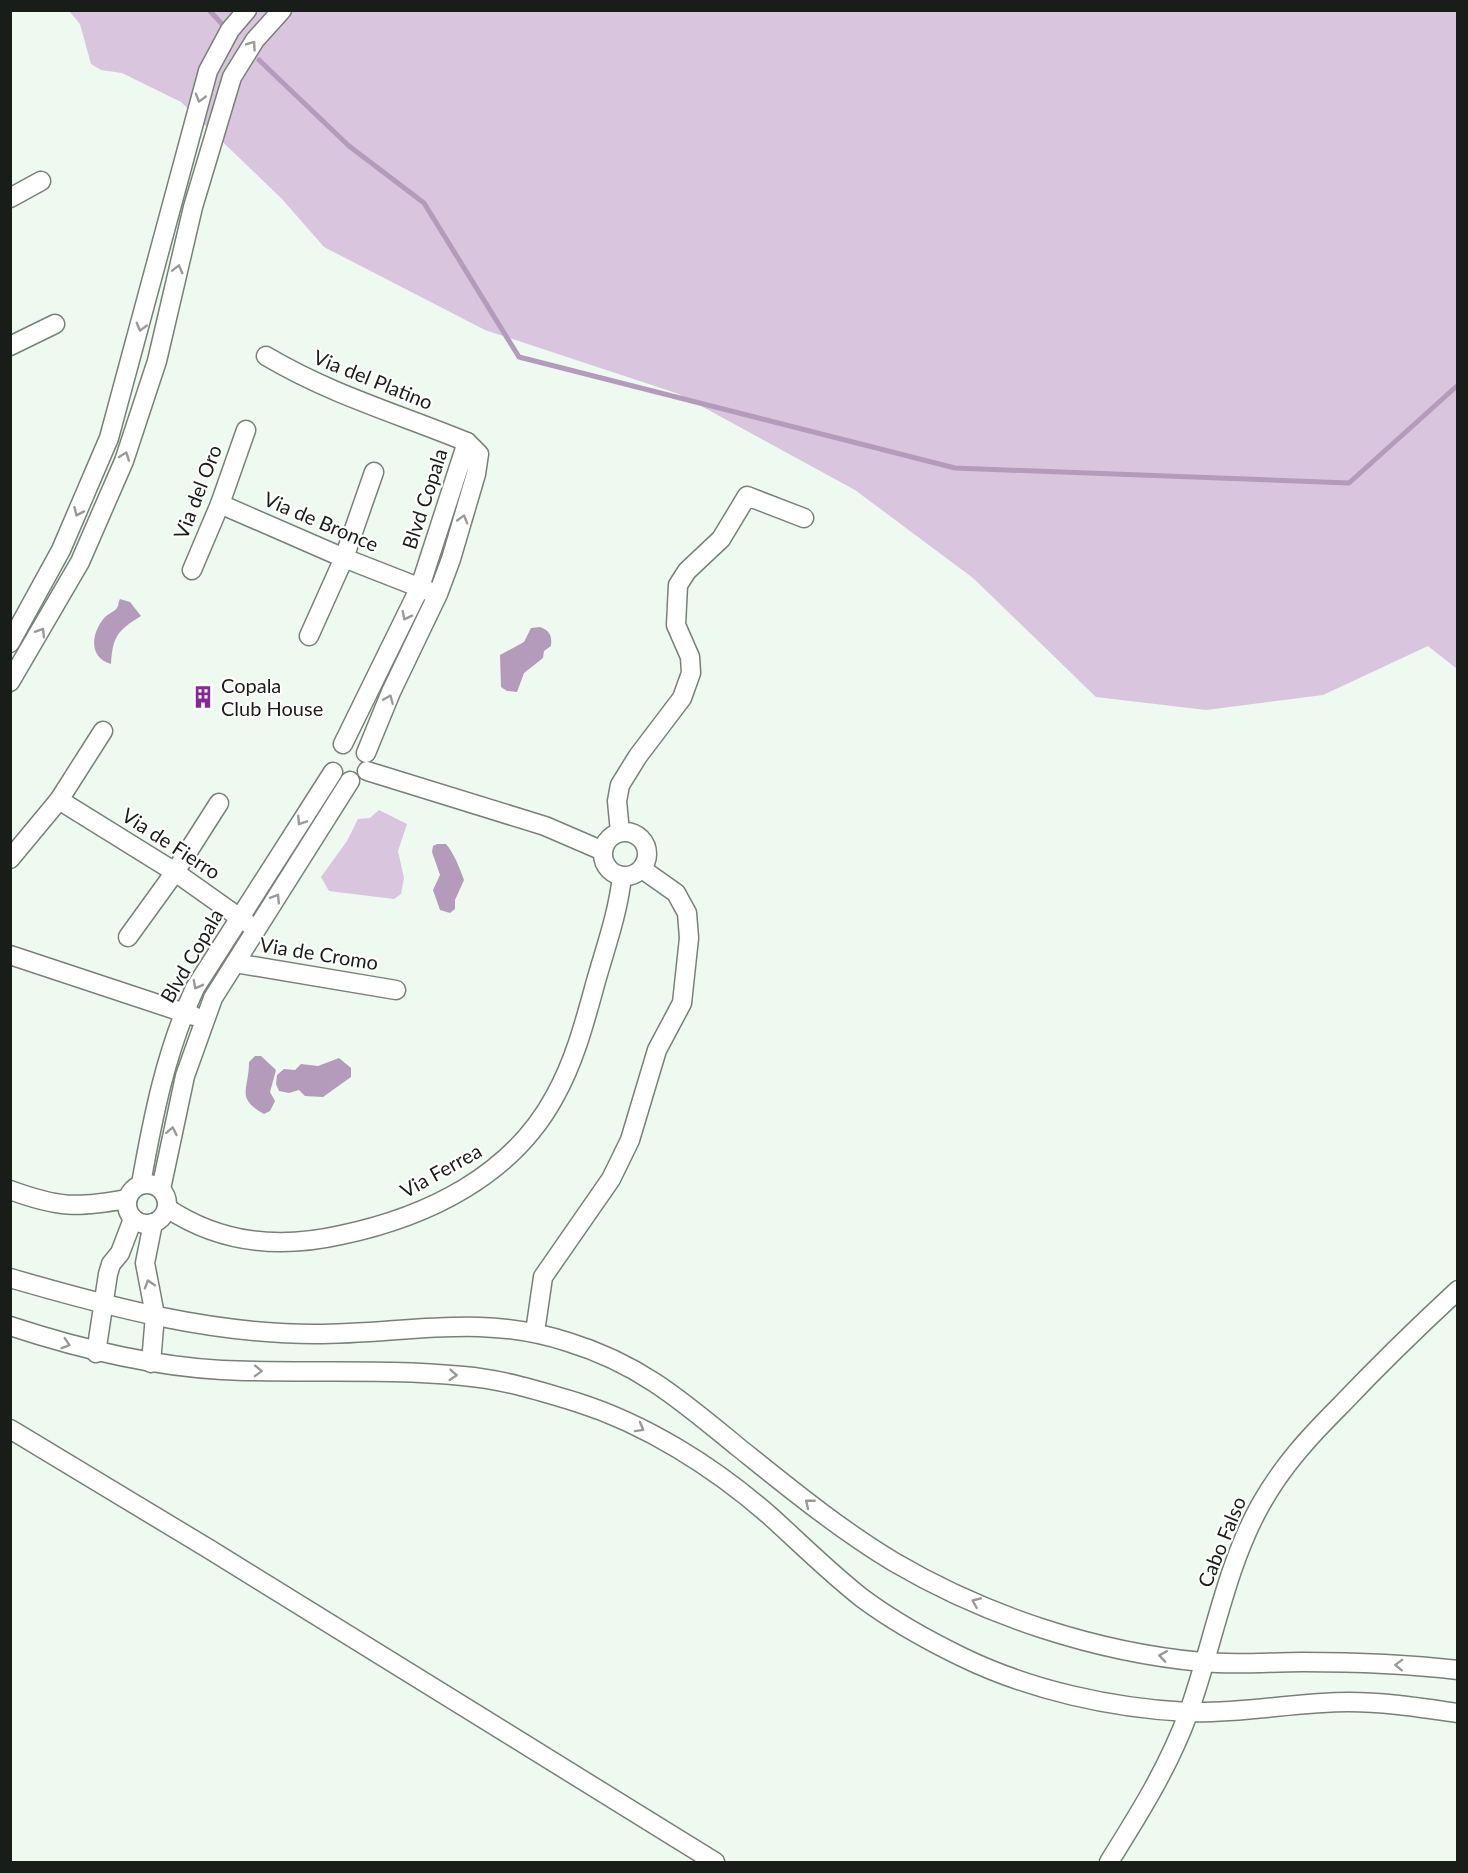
<svg xmlns="http://www.w3.org/2000/svg" width="1468" height="1873" font-family="Lato,sans-serif">
<style>
.green{fill:#d9c5dd}
.water{fill:#b59bbb}
.lines{fill:none;stroke-linecap:round;stroke-linejoin:round}
.stream{stroke:#b59bbb;stroke-width:5}
.street-casing{stroke:#778178;stroke-width:21}
.street{stroke:#fff;stroke-width:18}
.oneway{stroke:#989998}
.labels{text-anchor:middle;stroke-width:4.5;stroke-linejoin:round;paint-order:stroke}
.street-label{font-size:20px;fill:#191d1a;stroke:#fff}
.poi-label{font-size:20px;fill:#191d1a;stroke:#fff;text-anchor:start}
</style>
<rect width="100%" height="100%" fill="#eef9ef"/>
<!-- green -->
<g class="green">
<path d="M 69,11 L 1457,11 L 1457,669 L 1428,646 L 1323,695 L 1206,710 L 1096,697 L 973,578 L 855,490 L 679,394 L 485,330 L 324,247 L 282,199 L 181,102 L 122,73 L 101,70 L 91,64 L 80,24 Z"/>
<path d="M 379,810 L 407,824 L 398,851 L 404,878 L 401,894 L 394,899 L 329,891 L 321,877 L 347,841 L 358,819 L 370,818 Z"/>
</g>
<!-- water -->
<g class="water">
<path d="M 120,599 L 130,602 L 141,616 C 117,631 113,636 111,664 C 88,657 91,633 105,617 C 108,614 115,611 117,608 C 119,605 118,602 120,599 Z"/>
<path d="M 540,627 C 550,631 552,635 551,646 L 544,651 L 543,658 L 524,673 L 517,692 L 507,691 L 501,687 L 500,655 L 524,642 L 531,628 Z"/>
<path d="M 437,844 L 446,844 C 454,853 460,869 464,880 L 455,900 L 455,909 L 450,913 L 440,910 L 433,890 L 440,875 L 432,852 L 433,846 Z"/>
<path d="M 255,1056 L 261,1056 L 276,1070 L 270,1092 L 275,1101 L 270,1111 L 264,1114 C 235,1098 249,1090 249,1062 Z"/>
<path d="M 339,1058 L 351,1068 L 351,1077 L 323,1097 L 305,1096 L 299,1090 L 289,1093 L 279,1091 L 276,1084 L 277,1075 L 284,1069 L 295,1070 L 301,1064 L 318,1066 Z"/>
</g>
<g class="lines">
<!-- stream -->
<g class="stream">
<path d="M 209,10 L 222,24"/>
<path d="M 259,60 L 349,146 L 424,203 L 519,357 L 955,468 L 1349,483 L 1458,385"/>
</g>
<!-- street casing -->
<g class="street-casing">
<g id="street">
<path d="M 10,198 L 41,181"/>
<path d="M 10,346 L 55,324"/>
<path d="M 266,356 C 332,395 396,413 467,442 L 479,454 L 476,474 L 451,559 L 438,594 L 391,692 L 366,753"/>
<path d="M 220,504 L 344,558 L 431,592"/>
<path d="M 192,570 L 220,504 L 246,430"/>
<path d="M 309,636 L 344,558 L 374,472"/>
<path d="M 10,643 L 61,550 L 109,438 L 208,71 L 230,30 L 247,10"/>
<path d="M 10,682 L 80,562 L 124,461 L 157,361 L 193,207 L 232,77 L 255,40 L 282,10"/>
<path d="M 343,744 L 420,587 L 467,442"/>
<path d="M 367,771 L 545,826 L 603,851"/>
<path d="M 59,800 L 175,872 L 247,923"/>
<circle cx="625" cy="854" r="22"/>
<path d="M 620,832 L 617,801 L 620,785 L 638,756 L 682,698 L 691,673 L 690,657 L 676,625 L 678,585 L 687,571 L 721,539 L 747,496 L 804,518"/>
<path d="M 10,859 L 59,800 L 103,731"/>
<path d="M 128,937 L 175,872 L 219,803"/>
<path d="M 10,955 L 194,1016"/>
<path d="M 235,963 L 396,990"/>
<circle cx="147" cy="1204" r="20"/>
<path d="M 141,1184 C 153,1116 166,1051 195,988 L 333,772"/>
<path d="M 161,1189 L 185,1076 L 213,998 L 350,781"/>
<path d="M 10,1190 C 59,1208 77,1208 127,1199"/>
<path d="M 167,1208 C 221,1244 279,1249 341,1235 C 427,1217 512,1176 555,1096 C 575,1060 585,1021 596,981 C 606,946 618,913 622,876"/>
<path d="M 10,1278 C 110,1307 211,1334 315,1334 C 405,1334 479,1313 568,1342 C 640,1364 682,1401 738,1447 C 788,1487 839,1529 894,1562 C 986,1616 1095,1652 1202,1662 C 1235,1665 1269,1662 1303,1662 C 1354,1662 1406,1664 1458,1670"/>
<path d="M 10,1326 C 80,1349 149,1366 222,1370 C 302,1374 383,1368 463,1376 C 501,1379 540,1391 576,1402 C 646,1424 714,1467 769,1515 C 800,1543 829,1572 862,1598 C 893,1621 927,1640 962,1657 C 1030,1690 1111,1708 1187,1712 C 1241,1714 1295,1702 1349,1702 C 1386,1702 1422,1708 1458,1713"/>
<path d="M 535,1332 L 543,1277 L 611,1179 L 630,1140 L 657,1050 L 682,1003 L 689,938 L 687,913 L 676,893 L 642,869"/>
<path d="M 96,1353 L 108,1274 L 111,1264 L 120,1253 L 133,1219"/>
<path d="M 151,1363 L 155,1315 L 145,1263 L 153,1223"/>
<path d="M 10,1429 L 209,1549 L 715,1862"/>
<path d="M 1109,1862 C 1139,1814 1168,1768 1188,1714 C 1213,1645 1225,1568 1261,1504 C 1283,1465 1310,1436 1341,1405 C 1379,1365 1418,1327 1458,1290"/>
</g>
</g>
<!-- street -->
<use href="#street" class="street"/>
</g>
<!-- one-way arrows -->
<defs><path id="oneway-chevron" d="M-2-3.5L2.5 0L-2 3.5" fill="none" stroke-width="1.6" stroke-linecap="round" stroke-linejoin="round" transform="scale(1.5)"/></defs>
<g class="oneway">
<use href="#oneway-chevron" transform="translate(252 45) rotate(-55)"/>
<use href="#oneway-chevron" transform="translate(200 98) rotate(106)"/>
<use href="#oneway-chevron" transform="translate(178 269) rotate(-76)"/>
<use href="#oneway-chevron" transform="translate(141 327) rotate(105)"/>
<use href="#oneway-chevron" transform="translate(125 456) rotate(-70)"/>
<use href="#oneway-chevron" transform="translate(78 512) rotate(114)"/>
<use href="#oneway-chevron" transform="translate(463 519) rotate(-74)"/>
<use href="#oneway-chevron" transform="translate(406 616) rotate(117)"/>
<use href="#oneway-chevron" transform="translate(41 632) rotate(-59)"/>
<use href="#oneway-chevron" transform="translate(389 699) rotate(-67)"/>
<use href="#oneway-chevron" transform="translate(301 821) rotate(123)"/>
<use href="#oneway-chevron" transform="translate(276 898) rotate(-58)"/>
<use href="#oneway-chevron" transform="translate(197 985) rotate(118)"/>
<use href="#oneway-chevron" transform="translate(172 1131) rotate(-79)"/>
<use href="#oneway-chevron" transform="translate(149 1284) rotate(-107)"/>
<use href="#oneway-chevron" transform="translate(66 1344) rotate(17)"/>
<use href="#oneway-chevron" transform="translate(258 1371) rotate(2)"/>
<use href="#oneway-chevron" transform="translate(453 1375) rotate(4)"/>
<use href="#oneway-chevron" transform="translate(640 1428) rotate(29)"/>
<use href="#oneway-chevron" transform="translate(809 1503) rotate(-141)"/>
<use href="#oneway-chevron" transform="translate(976 1602) rotate(-157)"/>
<use href="#oneway-chevron" transform="translate(1163 1656) rotate(-171)"/>
<use href="#oneway-chevron" transform="translate(1399 1665) rotate(-178)"/>
</g>
<!-- icons -->
<defs>
<g id="building-bare" transform="scale(1.8)"><path d="M-4-6H4V6H1V3H-1V6H-4ZM-2.5-4.3h1.7v1.8h-1.7ZM.8-4.3h1.7v1.8H.8ZM-2.5-1h1.7V.8h-1.7ZM.8-1h1.7V.8H.8Z" fill="#832895" stroke="#fff" stroke-width="2.5" paint-order="stroke"/></g>
</defs>
<g fill-rule="evenodd">
<use href="#building-bare" x="203" y="697"/>
</g>
<g class="labels">
<!-- street labels -->
<g class="street-label">
<text transform="translate(373 380) rotate(22)" y="7">Via del Platino</text>
<text transform="translate(198 492) rotate(-69)" y="7">Via del Oro</text>
<text transform="translate(425 499) rotate(-72)" y="7">Blvd Copala</text>
<text transform="translate(321 522) rotate(23)" y="7">Via de Bronce</text>
<text transform="translate(171 844) rotate(33)" y="7">Via de Fierro</text>
<text transform="translate(319 954) rotate(9)" y="7">Via de Cromo</text>
<text transform="translate(192 956) rotate(-60)" y="7">Blvd Copala</text>
<text transform="translate(441 1171) rotate(-29)" y="7">Via Ferrea</text>
<text transform="translate(1222 1542) rotate(-68)" y="7">Cabo Falso</text>
</g>
<!-- poi labels -->
<g class="poi-label">
<text x="221" y="693">Copala<tspan x="221" dy="23">Club House</tspan></text>
</g>
</g>
<!-- border -->
<rect width="1468" height="1873" fill="none" stroke="#191d1a" stroke-width="24"/>
</svg>
